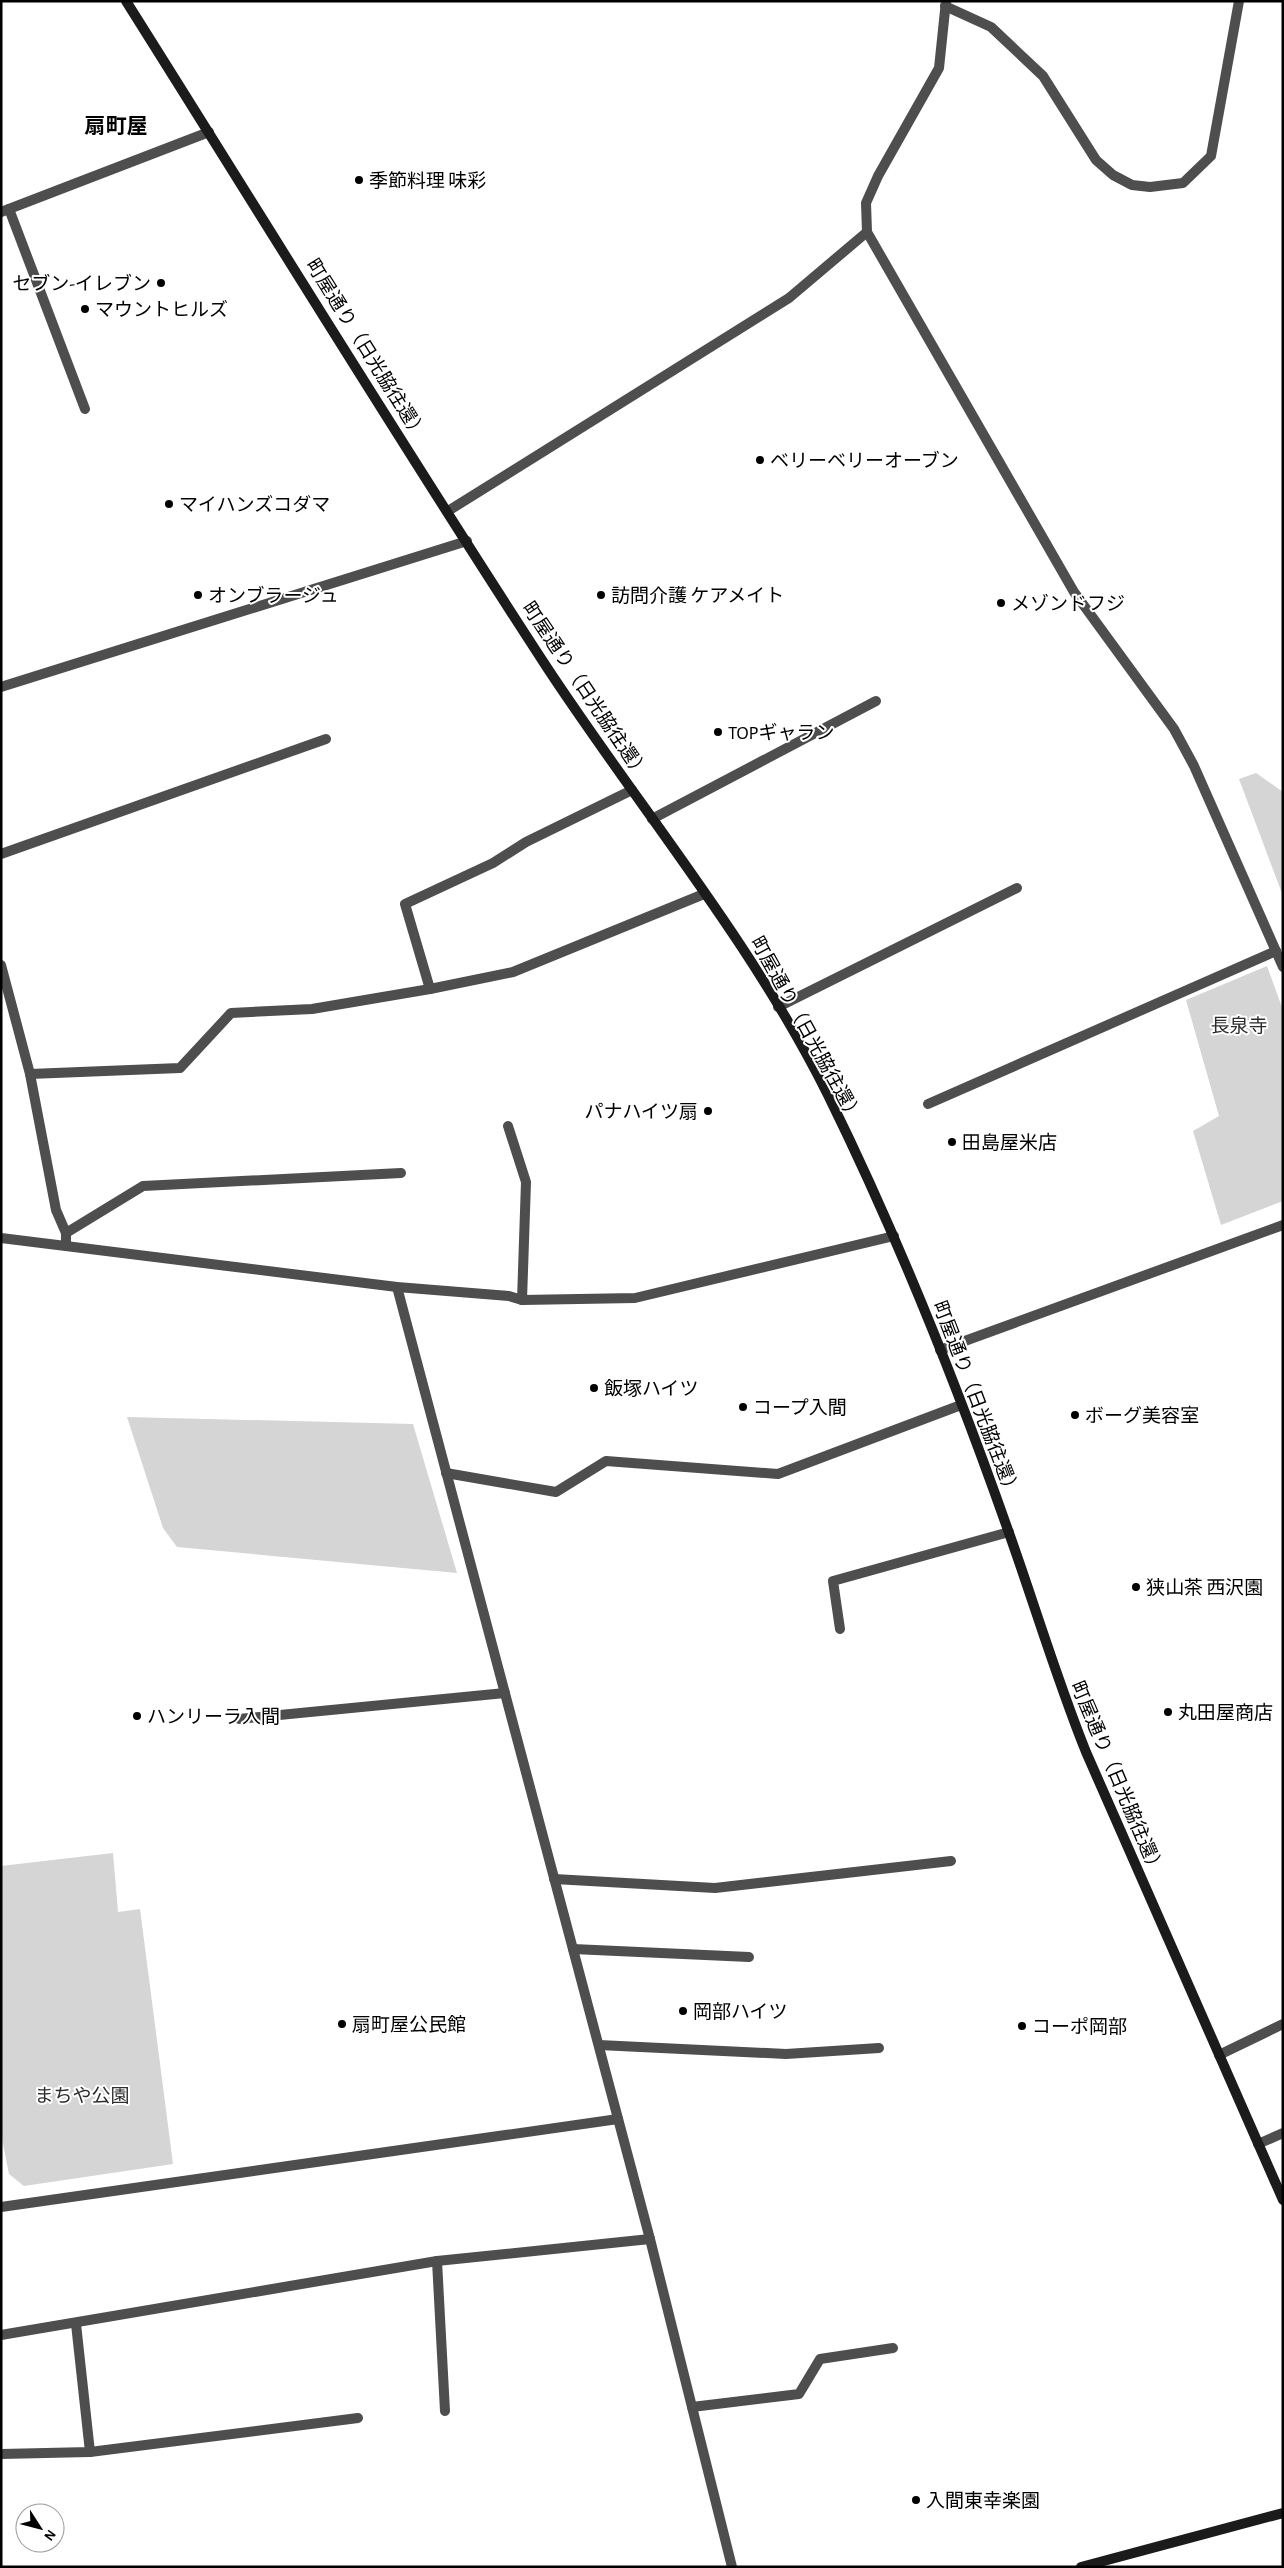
<svg xmlns="http://www.w3.org/2000/svg" width="1284" height="2568" font-family="'Alegreya Sans','Noto Sans JP',sans-serif">
<style>
.green{fill:#d5d5d5}
.lines{fill:none;stroke-linecap:round;stroke-linejoin:round}
.lane{stroke:#4e4e4e;stroke-width:10}
.street{stroke:#4e4e4e;stroke-width:10}
.secondary{stroke:#1b1b1b;stroke-width:10}
.poi-dot{fill:#000;stroke:#fff;stroke-width:2}
.labels{text-anchor:middle;stroke-width:4;stroke-linejoin:round;paint-order:stroke}
.poi-label{font-size:19px;fill:#000;stroke:#fff;text-anchor:start}
.street-label{font-size:19px;fill:#000;stroke:#fff}
.park-label{font-size:19px;fill:#2c2c2c;stroke:#fff}
.quarter-label{font-size:21px;font-weight:bold;fill:#000;stroke:#fff}
</style>
<rect width="100%" height="100%" fill="#fff"/>
<!-- green -->
<g class="green">
<path d="M 1256,773 L 1283,792 L 1283,896 L 1239,779 Z"/>
<path d="M 1267,966 L 1283,1010 L 1283,1201 L 1221,1225 L 1193,1131 L 1219,1116 L 1186,1000 Z"/>
<path d="M 127,1417 L 413,1424 L 457,1573 L 177,1547 L 163,1528 Z"/>
<path d="M 113,1853 L 118,1912 L 140,1909 L 173,2164 L 24,2186 L 9,2174 L 1,2134 L 1,1866 Z"/>
</g>
<g class="lines">
<!-- lane -->
<g class="lane">
<path d="M 945,6 L 991,27 L 1043,76 L 1096,160 L 1113,175 L 1132,185 L 1150,187 L 1183,183 L 1211,156 L 1239,1"/>
<path d="M 9,209 L 85,409"/>
<path d="M 1,212 L 209,132"/>
<path d="M 448,511 L 789,298 L 867,232"/>
<path d="M 1,687 L 467,541"/>
<path d="M 652,819 L 876,701"/>
<path d="M 1,854 L 326,739"/>
<path d="M 430,989 L 405,904 L 493,863 L 526,842 L 632,790"/>
<path d="M 778,1007 L 1017,888"/>
<path d="M 30,1074 L 180,1068 L 231,1013 L 312,1009 L 430,989 L 513,972 L 704,894"/>
<path d="M 928,1104 L 1276,951"/>
<path d="M 508,1126 L 526,1182 L 522,1300"/>
<path d="M 66,1233 L 143,1186 L 401,1173"/>
<path d="M 446,1473 L 556,1492 L 606,1461 L 778,1474 L 961,1405"/>
<path d="M 840,1629 L 833,1581 L 1009,1532"/>
<path d="M 573,1949 L 749,1957"/>
<path d="M 599,2045 L 786,2054 L 879,2048"/>
<path d="M 1219,2055 L 1283,2024"/>
<path d="M 692,2407 L 799,2394 L 820,2359 L 893,2348"/>
</g>
<!-- street -->
<g class="street">
<path d="M 946,1 L 939,68 L 878,176 L 866,203 L 867,232 L 1074,592 L 1174,729 L 1194,766 L 1283,967"/>
<path d="M 1,965 L 30,1074 L 56,1210 L 66,1233 L 66,1245"/>
<path d="M 1,1238 L 397,1287 L 509,1296 L 522,1300 L 635,1298 L 894,1236"/>
<path d="M 397,1287 L 650,2239 L 732,2567"/>
<path d="M 940,1350 L 1283,1225"/>
<path d="M 239,1719 L 505,1693"/>
<path d="M 554,1879 L 715,1888 L 951,1861"/>
<path d="M 1258,2144 L 1283,2133"/>
<path d="M 1,2207 L 618,2119"/>
<path d="M 437,2261 L 445,2411"/>
<path d="M 76,2324 L 90,2452"/>
<path d="M 1,2335 L 437,2261 L 650,2239"/>
<path d="M 1,2454 L 90,2452 L 358,2418"/>
</g>
<!-- secondary -->
<g class="secondary">
<path d="M 126,1 C 266,223 403,447 546,666 C 640,809 752,942 828,1095 C 898,1237 957,1385 1009,1533 C 1035,1606 1057,1680 1086,1752 L 1283,2200"/>
<path d="M 1081,2567 L 1283,2513"/>
</g>
</g>
<!-- markers -->
<g class="poi-dot">
<circle cx="359" cy="180" r="5"/>
<circle cx="161" cy="283" r="5"/>
<circle cx="85" cy="309" r="5"/>
<circle cx="760" cy="460" r="5"/>
<circle cx="169" cy="504" r="5"/>
<circle cx="198" cy="595" r="5"/>
<circle cx="601" cy="595" r="5"/>
<circle cx="1001" cy="603" r="5"/>
<circle cx="718" cy="732" r="5"/>
<circle cx="708" cy="1111" r="5"/>
<circle cx="952" cy="1142" r="5"/>
<circle cx="594" cy="1388" r="5"/>
<circle cx="743" cy="1407" r="5"/>
<circle cx="1075" cy="1415" r="5"/>
<circle cx="1136" cy="1587" r="5"/>
<circle cx="1168" cy="1712" r="5"/>
<circle cx="137" cy="1716" r="5"/>
<circle cx="683" cy="2011" r="5"/>
<circle cx="342" cy="2024" r="5"/>
<circle cx="1022" cy="2026" r="5"/>
<circle cx="916" cy="2500" r="5"/>
</g>
<g class="labels">
<!-- poi labels -->
<g class="poi-label">
<text x="369" y="187">季節料理 味彩</text>
<text x="151" y="290" text-anchor="end">セブン-イレブン</text>
<text x="95" y="316">マウントヒルズ</text>
<text x="770" y="467">ベリーベリーオーブン</text>
<text x="179" y="511">マイハンズコダマ</text>
<text x="208" y="602">オンブラージュ</text>
<text x="611" y="602">訪問介護 ケアメイト</text>
<text x="1011" y="610">メゾンドフジ</text>
<text x="728" y="739">TOPギャラン</text>
<text x="698" y="1118" text-anchor="end">パナハイツ扇</text>
<text x="962" y="1149">田島屋米店</text>
<text x="604" y="1395">飯塚ハイツ</text>
<text x="753" y="1414">コープ入間</text>
<text x="1085" y="1422">ボーグ美容室</text>
<text x="1146" y="1594">狭山茶 西沢園</text>
<text x="1178" y="1719">丸田屋商店</text>
<text x="147" y="1723">ハンリーラ入間</text>
<text x="693" y="2018">岡部ハイツ</text>
<text x="352" y="2031">扇町屋公民館</text>
<text x="1032" y="2033">コーポ岡部</text>
<text x="926" y="2507">入間東幸楽園</text>
</g>
<!-- street labels -->
<g class="street-label">
<text transform="translate(367 349) rotate(58)" y="7">町屋通り（日光脇往還）</text>
<text transform="translate(586 690) rotate(56)" y="7">町屋通り（日光脇往還）</text>
<text transform="translate(807 1029) rotate(61)" y="7">町屋通り（日光脇往還）</text>
<text transform="translate(977 1399) rotate(69)" y="7">町屋通り（日光脇往還）</text>
<text transform="translate(1118 1778) rotate(67)" y="7">町屋通り（日光脇往還）</text>
</g>
<!-- park labels -->
<g class="park-label">
<text x="1239" y="1032">長泉寺</text>
<text x="82" y="2102">まちや公園</text>
</g>
<!-- quarter labels -->
<g class="quarter-label">
<text x="116" y="133">扇町屋</text>
</g>
</g>
<!-- border -->
<rect width="1284" height="2568" fill="none" stroke="#000000" stroke-width="5"/>
<!-- north arrow -->
<g transform="translate(40 2528) rotate(126)"><circle r="24" fill="#ffffff" stroke="#999999"/>
<path d="M0-4L9 19L0 12L-9 19Z" fill="#000000"/>
<text y="-8" font-size="14" font-weight="bold" text-anchor="middle" fill="#000000">N</text>
</g>
</svg>
